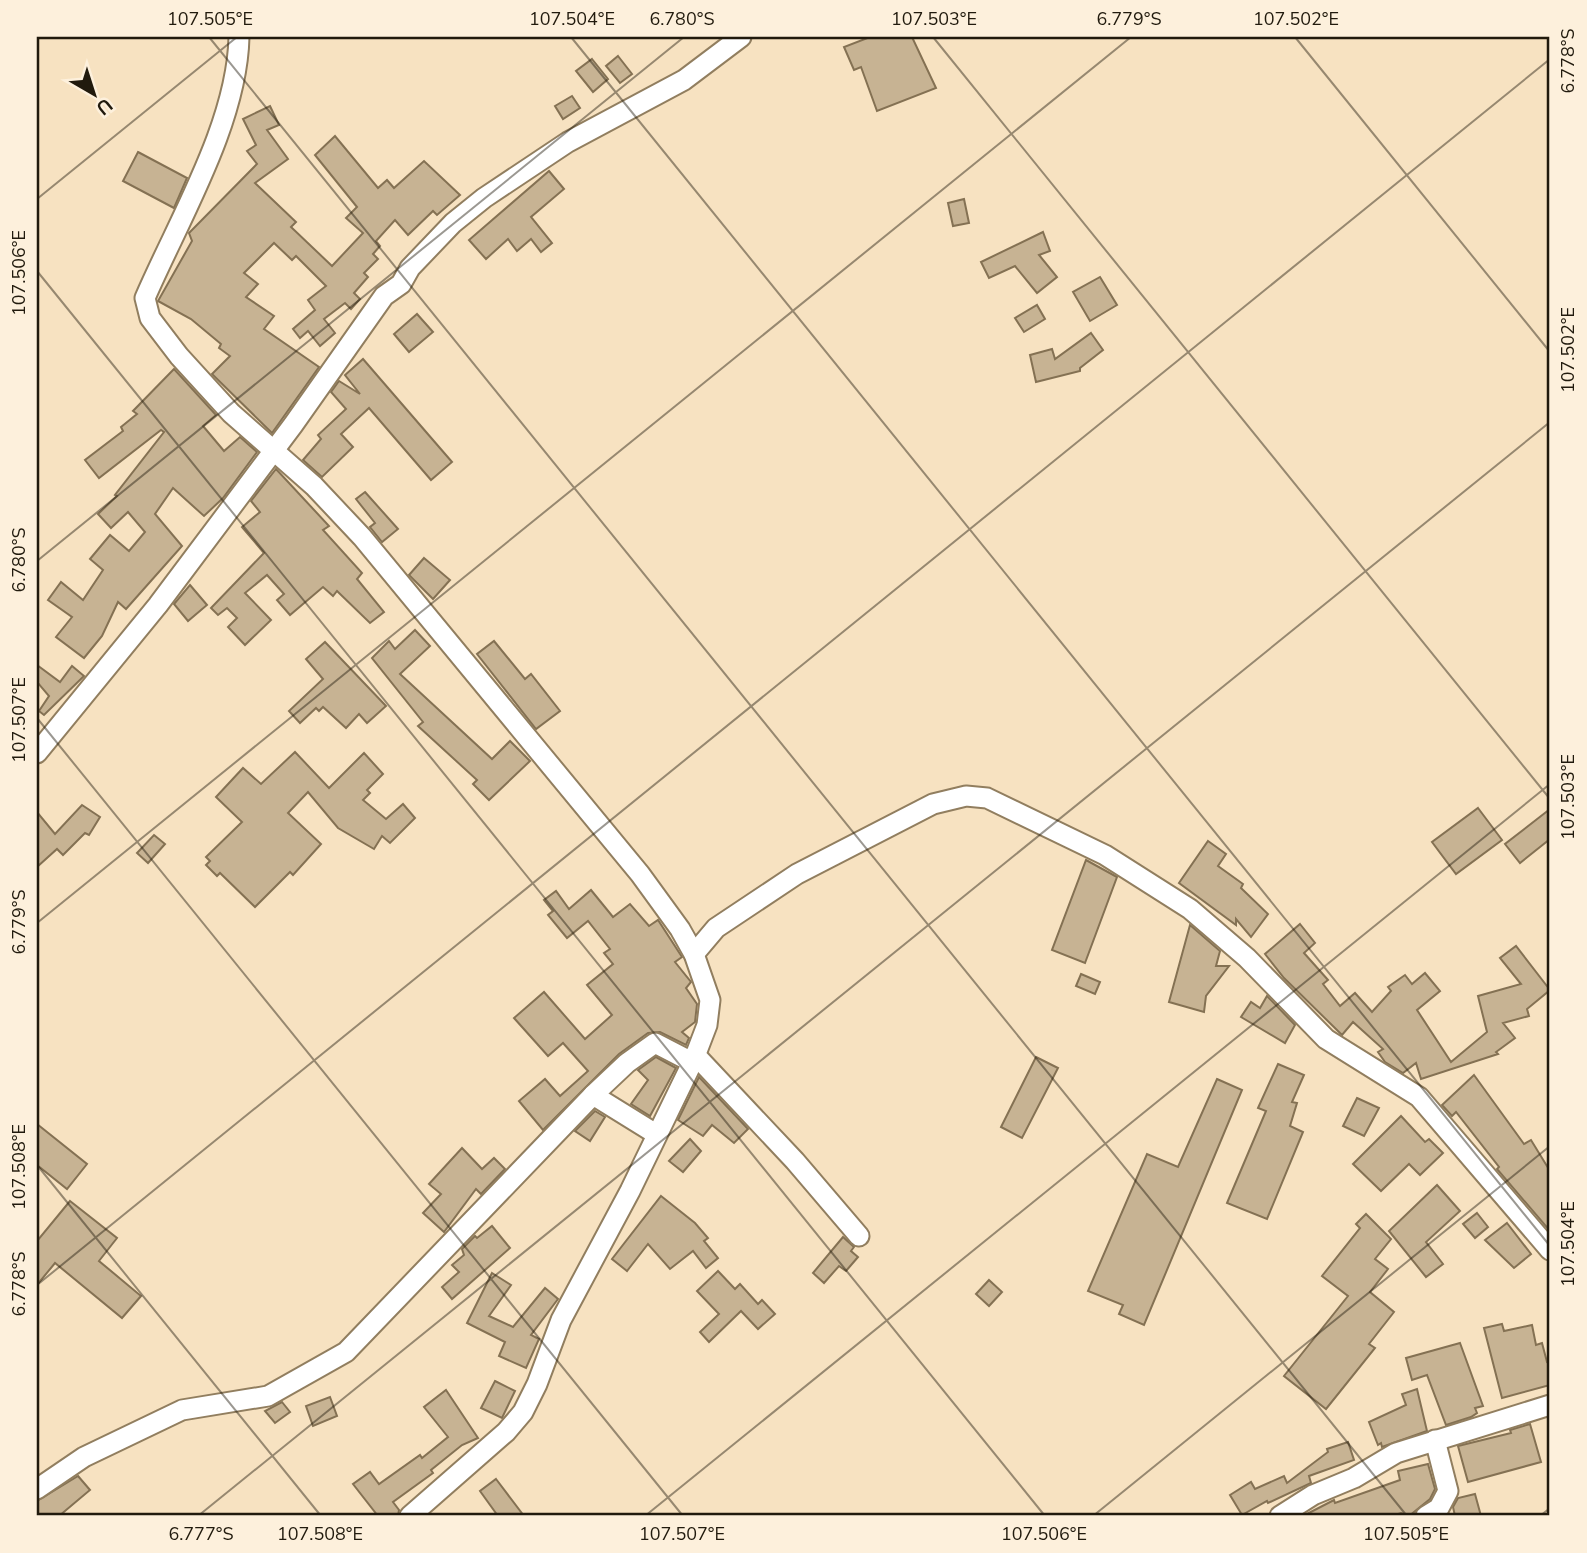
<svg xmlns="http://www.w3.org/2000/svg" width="1587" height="1553" font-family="'Nunito Sans',sans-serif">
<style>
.building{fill:#c7b393;stroke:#847153;stroke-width:2}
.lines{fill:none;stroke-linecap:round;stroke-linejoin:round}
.street-casing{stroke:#917e5f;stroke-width:23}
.street{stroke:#fff;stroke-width:19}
.ticks{fill:none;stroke:#211a0d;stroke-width:2;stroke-opacity:0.45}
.neatline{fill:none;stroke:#211a0d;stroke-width:2.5}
.ticks-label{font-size:18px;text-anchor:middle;fill:#211a0d}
</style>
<rect width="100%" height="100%" fill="#f7e2c1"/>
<!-- building -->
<g class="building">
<path d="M 870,37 L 912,37 L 936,88 L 877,111 L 861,67 L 854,70 L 844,47 Z"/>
<path d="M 618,56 L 632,74 L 620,83 L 606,66 Z"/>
<path d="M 592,59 L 608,79 L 593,92 L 576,71 Z"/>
<path d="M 572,96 L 580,108 L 563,119 L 555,106 Z"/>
<path d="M 270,106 L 279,125 L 267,130 L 288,159 L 255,183 L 296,222 L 291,227 L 332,266 L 363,233 L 346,218 L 357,207 L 315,155 L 335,136 L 378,188 L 387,180 L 394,188 L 424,161 L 460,195 L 437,215 L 433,211 L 408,235 L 395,220 L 376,241 L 380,246 L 373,254 L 378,259 L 364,273 L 368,277 L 354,293 L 360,299 L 351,309 L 345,303 L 324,319 L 335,333 L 320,346 L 308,331 L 300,338 L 293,329 L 315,310 L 308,300 L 326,286 L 296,256 L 292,260 L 274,243 L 244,273 L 258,284 L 246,297 L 274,316 L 264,329 L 319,367 L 272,433 L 212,374 L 230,356 L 219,348 L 221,344 L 191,319 L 158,301 L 192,241 L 189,233 L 257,164 L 247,151 L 256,145 L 243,119 Z"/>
<path d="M 138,152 L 187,178 L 174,208 L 123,181 Z"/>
<path d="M 549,171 L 564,189 L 531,217 L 552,243 L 541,252 L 531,239 L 517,251 L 508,239 L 486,259 L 469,240 Z"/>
<path d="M 964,199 L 969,223 L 953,226 L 948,203 Z"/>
<path d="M 1043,232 L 1050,251 L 1039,255 L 1057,277 L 1037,293 L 1015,266 L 989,278 L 981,262 Z"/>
<path d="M 1100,277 L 1117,305 L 1090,321 L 1073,292 Z"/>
<path d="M 1037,305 L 1045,319 L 1024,332 L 1015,318 Z"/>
<path d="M 417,314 L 433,332 L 409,352 L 394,334 Z"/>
<path d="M 1091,333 L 1103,350 L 1080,368 L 1080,371 L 1036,382 L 1030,355 L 1052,349 L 1055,359 Z"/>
<path d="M 363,359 L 452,462 L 431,480 L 369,408 L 341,434 L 353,447 L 322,477 L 303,460 L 321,439 L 318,435 L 346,409 L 331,392 L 339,381 L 360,394 L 345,375 Z"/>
<path d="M 174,369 L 216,415 L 203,426 L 224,451 L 240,437 L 257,452 L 223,498 L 204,516 L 173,488 L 155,514 L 182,546 L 126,609 L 118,602 L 102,636 L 84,658 L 56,637 L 72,617 L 48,600 L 61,582 L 83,600 L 103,570 L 90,559 L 110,535 L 129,551 L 145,532 L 128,512 L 111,528 L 98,514 L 117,496 L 115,495 L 164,432 L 161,430 L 99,478 L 85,460 L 123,431 L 121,427 L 137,414 L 133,411 Z"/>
<path d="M 276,469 L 329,526 L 323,530 L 362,573 L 357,579 L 384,612 L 370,623 L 337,591 L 333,596 L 323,587 L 290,615 L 277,600 L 284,594 L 267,575 L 245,593 L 271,620 L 245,645 L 228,627 L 237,618 L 227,608 L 218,615 L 211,608 L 264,553 L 242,527 L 260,512 L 251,501 Z"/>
<path d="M 365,492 L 398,529 L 382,542 L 370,527 L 375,523 L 356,499 Z"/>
<path d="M 424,558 L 450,580 L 433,599 L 409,575 Z"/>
<path d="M 190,585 L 207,605 L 188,621 L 174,604 Z"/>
<path d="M 415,630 L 430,646 L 400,674 L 492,759 L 510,741 L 530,761 L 489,800 L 473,784 L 477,780 L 418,726 L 423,722 L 372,658 L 389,641 L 395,649 Z"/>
<path d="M 494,641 L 525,679 L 531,674 L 560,711 L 536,729 L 477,654 Z"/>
<path d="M 325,642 L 386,706 L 367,723 L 359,714 L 346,728 L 323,707 L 319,711 L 316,708 L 300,723 L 289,711 L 323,679 L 306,659 Z"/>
<path d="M 37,665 L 60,682 L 72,666 L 84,676 L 44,715 L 39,711 L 49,696 L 37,682 Z"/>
<path d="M 295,752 L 329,788 L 364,753 L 383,774 L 367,790 L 370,793 L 363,800 L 386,819 L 403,804 L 415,818 L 390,843 L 382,836 L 374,849 L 338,828 L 308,792 L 288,813 L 321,844 L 293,875 L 290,872 L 255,907 L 220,873 L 217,876 L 206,865 L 210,861 L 206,857 L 242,822 L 216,797 L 243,768 L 261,784 Z"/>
<path d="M 82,805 L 100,817 L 89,835 L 85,833 L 63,855 L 57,849 L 37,867 L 37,812 L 55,834 Z"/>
<path d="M 1478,808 L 1502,840 L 1456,874 L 1432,842 Z"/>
<path d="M 1550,809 L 1550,839 L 1520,863 L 1505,844 Z"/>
<path d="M 154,835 L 165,844 L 148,863 L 137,853 Z"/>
<path d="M 1208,841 L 1226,854 L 1218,866 L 1243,884 L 1241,888 L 1268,914 L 1251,937 L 1236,919 L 1236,925 L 1179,883 Z"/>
<path d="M 1086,860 L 1117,877 L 1085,963 L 1052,950 Z"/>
<path d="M 591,890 L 613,917 L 630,904 L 649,926 L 658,920 L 682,957 L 675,962 L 691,982 L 686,988 L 697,1004 L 695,1022 L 682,1032 L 689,1038 L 686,1045 L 660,1032 L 648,1033 L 619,1054 L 543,1130 L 519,1101 L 545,1079 L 560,1096 L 588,1071 L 563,1043 L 548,1056 L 514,1018 L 544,992 L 585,1039 L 612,1015 L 587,985 L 613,964 L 604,953 L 610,949 L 588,921 L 567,938 L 548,915 L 553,911 L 544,900 L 556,891 L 569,909 Z"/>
<path d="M 1300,924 L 1315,943 L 1304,953 L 1328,980 L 1323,984 L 1340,1006 L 1355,993 L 1372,1012 L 1391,991 L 1388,987 L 1405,975 L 1412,984 L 1425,973 L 1440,991 L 1417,1010 L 1451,1062 L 1487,1032 L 1478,996 L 1521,984 L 1500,958 L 1516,946 L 1550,990 L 1527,1009 L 1529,1016 L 1503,1023 L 1515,1038 L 1496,1052 L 1498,1054 L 1421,1079 L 1416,1063 L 1403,1073 L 1385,1062 L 1378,1052 L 1383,1049 L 1353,1022 L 1342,1035 L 1340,1033 L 1284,978 L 1265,954 Z"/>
<path d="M 1190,925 L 1220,951 L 1216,966 L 1229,966 L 1206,996 L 1204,1012 L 1169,1002 Z"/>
<path d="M 1081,974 L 1100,982 L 1095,994 L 1076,986 Z"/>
<path d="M 1267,996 L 1295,1025 L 1285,1043 L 1241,1017 L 1251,1002 L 1260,1008 Z"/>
<path d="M 656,1057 L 676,1068 L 650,1116 L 631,1104 L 648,1080 L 638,1070 Z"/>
<path d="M 1036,1057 L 1058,1068 L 1022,1138 L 1001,1127 Z"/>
<path d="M 1278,1064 L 1304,1075 L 1292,1102 L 1297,1103 L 1290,1126 L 1303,1132 L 1267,1219 L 1227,1203 L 1266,1111 L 1258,1108 Z"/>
<path d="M 1474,1075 L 1524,1144 L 1531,1140 L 1550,1171 L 1550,1231 L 1497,1169 L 1499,1167 L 1456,1112 L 1452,1116 L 1442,1105 Z"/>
<path d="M 699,1077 L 748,1129 L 734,1143 L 712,1125 L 703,1136 L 678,1120 Z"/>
<path d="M 1217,1079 L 1242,1090 L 1144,1325 L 1119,1314 L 1123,1305 L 1088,1291 L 1147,1154 L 1178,1167 Z"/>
<path d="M 1357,1098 L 1379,1108 L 1364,1136 L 1343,1126 Z"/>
<path d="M 595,1111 L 605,1117 L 590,1141 L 575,1131 Z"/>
<path d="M 1401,1116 L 1425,1142 L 1429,1139 L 1443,1153 L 1420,1175 L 1409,1164 L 1381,1191 L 1353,1164 Z"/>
<path d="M 37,1124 L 87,1164 L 67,1189 L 37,1165 Z"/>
<path d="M 690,1139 L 701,1151 L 683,1172 L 669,1161 Z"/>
<path d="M 462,1148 L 482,1169 L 494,1158 L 505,1169 L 481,1194 L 476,1189 L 444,1232 L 423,1213 L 441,1194 L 429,1184 Z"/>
<path d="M 1437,1185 L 1460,1211 L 1426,1242 L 1443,1264 L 1426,1277 L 1389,1231 Z"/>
<path d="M 661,1196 L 695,1223 L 708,1238 L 704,1241 L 718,1258 L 706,1268 L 693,1251 L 670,1269 L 648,1244 L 627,1271 L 612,1259 Z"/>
<path d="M 70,1201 L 117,1238 L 99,1261 L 141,1296 L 122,1318 L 55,1263 L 37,1285 L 37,1241 Z"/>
<path d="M 1477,1213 L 1488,1227 L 1475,1238 L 1463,1224 Z"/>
<path d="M 1366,1214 L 1391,1239 L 1375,1259 L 1388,1269 L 1370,1292 L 1394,1312 L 1369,1344 L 1375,1348 L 1326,1409 L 1284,1376 L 1348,1296 L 1322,1276 L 1360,1228 L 1356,1224 Z"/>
<path d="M 1507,1223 L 1531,1254 L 1514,1268 L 1485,1240 Z"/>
<path d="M 492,1226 L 510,1248 L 452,1299 L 442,1287 L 459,1272 L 452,1265 L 464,1255 L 462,1249 L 475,1236 L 477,1238 Z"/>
<path d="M 843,1237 L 854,1247 L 851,1251 L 858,1257 L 846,1271 L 839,1266 L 824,1283 L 813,1273 Z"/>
<path d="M 718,1271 L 735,1289 L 740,1284 L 758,1304 L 762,1300 L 775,1314 L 758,1329 L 741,1311 L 709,1342 L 700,1332 L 719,1314 L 697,1291 Z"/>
<path d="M 492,1273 L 511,1285 L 489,1316 L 513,1327 L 545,1288 L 558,1299 L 531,1335 L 539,1339 L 526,1368 L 499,1356 L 505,1342 L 467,1323 Z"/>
<path d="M 989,1280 L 1002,1292 L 989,1306 L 976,1294 Z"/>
<path d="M 1502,1324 L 1504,1331 L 1532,1325 L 1536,1345 L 1542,1343 L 1547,1362 L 1550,1361 L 1550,1385 L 1502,1398 L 1484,1328 Z"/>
<path d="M 1460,1343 L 1483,1406 L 1475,1408 L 1477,1413 L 1471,1417 L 1446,1425 L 1427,1375 L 1412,1380 L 1406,1358 Z"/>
<path d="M 495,1381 L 515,1391 L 502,1418 L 481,1408 Z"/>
<path d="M 1417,1389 L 1427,1431 L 1382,1447 L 1381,1443 L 1378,1445 L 1369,1422 L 1406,1405 L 1402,1394 Z"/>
<path d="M 446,1390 L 478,1438 L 462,1445 L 431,1470 L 433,1473 L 393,1502 L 399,1510 L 398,1516 L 378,1516 L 353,1484 L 370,1472 L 379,1484 L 420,1455 L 422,1458 L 448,1437 L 424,1407 Z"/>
<path d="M 330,1397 L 337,1416 L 313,1426 L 306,1406 Z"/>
<path d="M 282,1402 L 290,1412 L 275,1423 L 265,1411 Z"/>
<path d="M 1530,1424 L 1541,1462 L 1468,1482 L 1458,1446 L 1511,1433 L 1510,1430 Z"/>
<path d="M 1348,1442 L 1354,1460 L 1309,1476 L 1311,1483 L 1268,1503 L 1267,1501 L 1242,1515 L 1230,1495 L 1251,1482 L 1255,1489 L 1284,1476 L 1287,1483 L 1328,1452 L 1327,1449 Z"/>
<path d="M 1428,1464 L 1435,1489 L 1430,1499 L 1409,1516 L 1401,1513 L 1392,1516 L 1303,1516 L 1334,1500 L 1335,1503 L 1400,1480 L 1398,1471 Z"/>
<path d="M 78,1476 L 90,1490 L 59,1516 L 37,1516 L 37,1501 Z"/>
<path d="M 496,1479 L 524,1516 L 498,1516 L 480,1491 Z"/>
<path d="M 1475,1494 L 1481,1516 L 1455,1516 L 1453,1507 L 1458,1498 Z"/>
</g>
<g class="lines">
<!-- street casing -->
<g class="street-casing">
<g id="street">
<path d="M 239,37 C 237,124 179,219 145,298 L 150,318 L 179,356 L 231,413 L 314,486 L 362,537 L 640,874 L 680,929 L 694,954 L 710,1000 L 707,1025 L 694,1059 L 630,1191 L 561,1320 L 537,1384 L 523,1412 L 506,1432 L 410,1516"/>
<path d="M 37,753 L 158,605 L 293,425 L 384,296 L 401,284 L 410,268 L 453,223 L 484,198 L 568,142 L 684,80 L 741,37"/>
<path d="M 694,954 L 716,928 L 797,874 L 933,804 L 966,796 L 987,798 L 1105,855 L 1190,909 L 1247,958 L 1326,1039 L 1419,1097 L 1550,1250"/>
<path d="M 593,1095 L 627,1063 L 655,1043 L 684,1058 L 700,1060 L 795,1161 L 859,1236"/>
<path d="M 37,1489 L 84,1457 L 182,1410 L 268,1396 L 346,1352 L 593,1095 L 656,1134"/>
<path d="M 1280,1516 L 1313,1495 L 1354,1478 L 1396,1453 L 1550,1405"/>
<path d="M 1426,1516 L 1439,1508 L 1448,1491 L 1435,1440"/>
</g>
</g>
<!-- street -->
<use href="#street" class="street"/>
</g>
<!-- ticks -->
<path class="ticks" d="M 209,37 L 1407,1516M 571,37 L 1550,1246M 933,37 L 1550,799M 1295,37 L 1550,352M 37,199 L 237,37M 37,271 L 1045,1516M 37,561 L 684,37M 37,718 L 683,1516M 37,923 L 1131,37M 37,1165 L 321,1516M 37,1285 L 1550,59M 198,1516 L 1550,422M 645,1516 L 1550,784M 1093,1516 L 1550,1146M 1540,1516 L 1550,1508"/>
<!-- border -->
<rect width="1587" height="1553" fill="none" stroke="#fdf0dc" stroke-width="77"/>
<!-- north arrow -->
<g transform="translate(94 94) rotate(141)" stroke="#fdf0dc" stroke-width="5" paint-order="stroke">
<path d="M0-5L12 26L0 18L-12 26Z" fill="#211a0d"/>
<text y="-10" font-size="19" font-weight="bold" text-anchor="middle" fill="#211a0d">U</text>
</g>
<rect x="38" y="38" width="1510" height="1476" class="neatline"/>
<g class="ticks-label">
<text x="210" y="25">107.505°E</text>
<text x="572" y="25">107.504°E</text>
<text x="682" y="25">6.780°S</text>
<text x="934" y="25">107.503°E</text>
<text x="1129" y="25">6.779°S</text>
<text x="1296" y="25">107.502°E</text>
<text transform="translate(1568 61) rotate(-90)" y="6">6.778°S</text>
<text transform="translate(19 273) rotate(-90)" y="6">107.506°E</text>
<text transform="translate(1568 350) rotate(-90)" y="6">107.502°E</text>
<text transform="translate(19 560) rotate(-90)" y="6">6.780°S</text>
<text transform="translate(19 720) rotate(-90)" y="6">107.507°E</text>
<text transform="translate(1568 797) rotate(-90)" y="6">107.503°E</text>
<text transform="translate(19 922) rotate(-90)" y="6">6.779°S</text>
<text transform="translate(19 1167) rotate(-90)" y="6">107.508°E</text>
<text transform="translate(1568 1244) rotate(-90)" y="6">107.504°E</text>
<text transform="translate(19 1284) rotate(-90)" y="6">6.778°S</text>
<text x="201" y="1540">6.777°S</text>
<text x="320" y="1540">107.508°E</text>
<text x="682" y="1540">107.507°E</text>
<text x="1044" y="1540">107.506°E</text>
<text x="1406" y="1540">107.505°E</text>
</g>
</svg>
